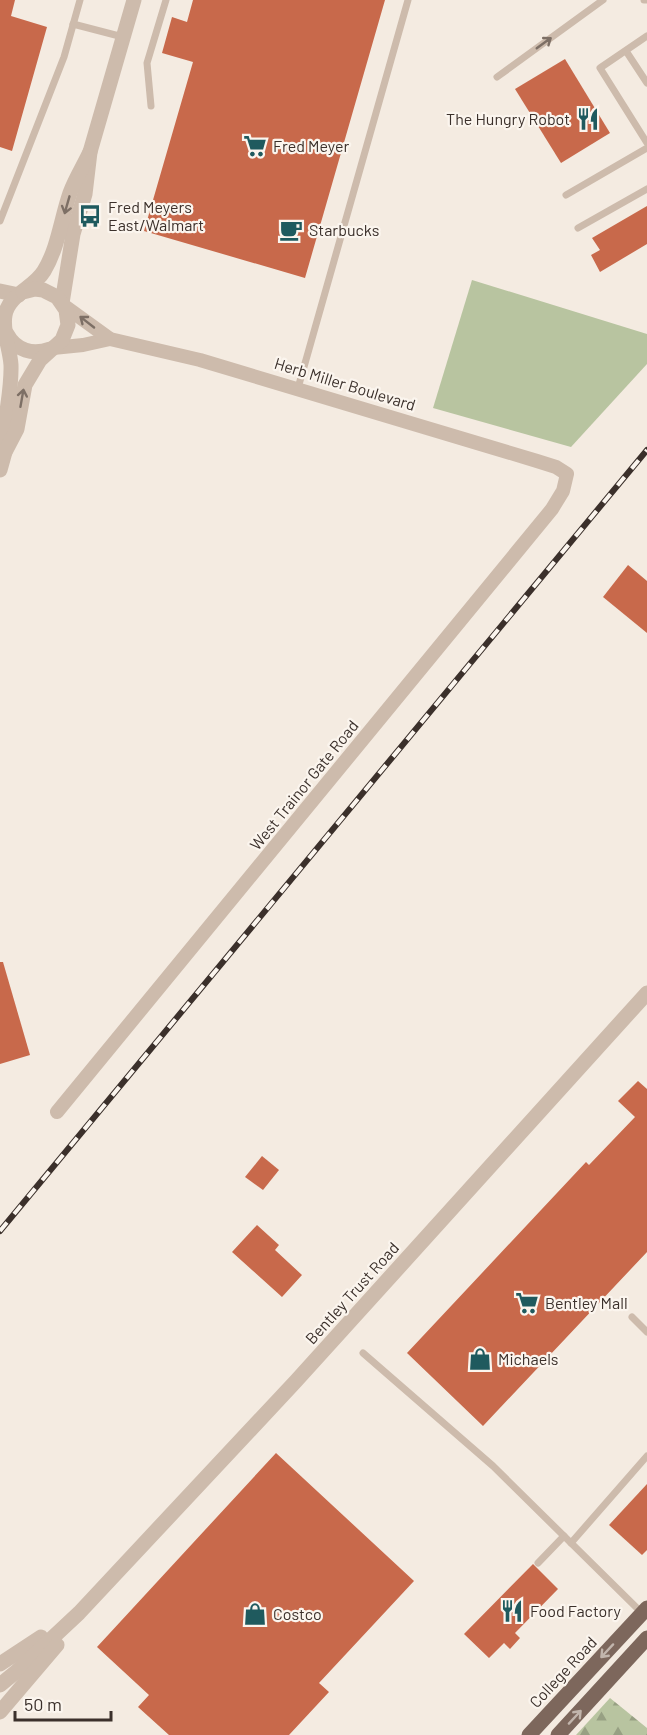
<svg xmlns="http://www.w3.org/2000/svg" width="647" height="1735" font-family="Barlow,sans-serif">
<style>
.grass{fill:#b8c4a0}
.forest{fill:url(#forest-firs)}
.building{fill:#c8694b}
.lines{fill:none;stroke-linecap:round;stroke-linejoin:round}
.service{stroke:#cdbbac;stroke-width:7}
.minor{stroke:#cdbbac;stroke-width:14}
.tertiary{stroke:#cdbbac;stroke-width:15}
.primary{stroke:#7d675c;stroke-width:15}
.rail-casing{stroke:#3b302b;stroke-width:6}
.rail{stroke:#fbf5ee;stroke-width:4;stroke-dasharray:11;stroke-linecap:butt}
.oneway{stroke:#7d6f65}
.oneway2{stroke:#c2b5ac}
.labels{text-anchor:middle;stroke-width:4.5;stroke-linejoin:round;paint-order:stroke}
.poi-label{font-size:16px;fill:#3b302b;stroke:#fbf5ee;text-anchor:start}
.street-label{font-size:16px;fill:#3b302b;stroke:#fbf5ee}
</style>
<defs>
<pattern id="forest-firs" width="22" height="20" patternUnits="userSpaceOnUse" patternTransform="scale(1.5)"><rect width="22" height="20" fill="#b8c4a0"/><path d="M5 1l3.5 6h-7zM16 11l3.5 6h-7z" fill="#97a083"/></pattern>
</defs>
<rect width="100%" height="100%" fill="#f4ebe1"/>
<!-- grass -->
<path class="grass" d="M 472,280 L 647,334 L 647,364 L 571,447 L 433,408 Z"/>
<!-- forest -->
<path class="forest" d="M 610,1698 L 647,1728 L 647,1735 L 576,1735 Z"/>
<!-- building -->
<g class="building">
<path d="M 0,0 L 15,0 L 11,16 L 47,27 L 12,151 L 0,147 Z"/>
<path d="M 193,0 L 385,0 L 305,278 L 144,231 L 193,62 L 162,53 L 172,17 L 187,22 Z"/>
<path d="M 565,59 L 610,133 L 561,163 L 515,89 Z"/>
<path d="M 647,206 L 647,244 L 600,272 L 591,255 L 600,250 L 592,238 Z"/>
<path d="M 628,565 L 647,581 L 647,633 L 603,597 Z"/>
<path d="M 0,962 L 3,962 L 30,1055 L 0,1064 Z"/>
<path d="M 638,1081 L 647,1089 L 647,1252 L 483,1426 L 407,1353 L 586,1162 L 589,1165 L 635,1117 L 618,1101 Z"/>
<path d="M 262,1156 L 279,1170 L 263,1190 L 245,1177 Z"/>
<path d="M 257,1225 L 279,1245 L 275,1250 L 302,1275 L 282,1297 L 232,1252 Z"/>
<path d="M 276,1453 L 414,1581 L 319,1683 L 329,1692 L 289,1735 L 169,1735 L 138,1707 L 149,1695 L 97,1647 Z"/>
<path d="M 647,1484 L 647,1550 L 642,1555 L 609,1525 Z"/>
<path d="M 533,1564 L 558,1589 L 515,1633 L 520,1638 L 510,1649 L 504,1643 L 489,1658 L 464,1634 Z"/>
</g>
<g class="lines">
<!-- service -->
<g class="service">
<path d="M 644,0 L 647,0"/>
<path d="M 73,24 L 123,37"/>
<path d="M 647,36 L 600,68 L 647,143"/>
<path d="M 626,51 L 647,83"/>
<path d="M 497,77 L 603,0"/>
<path d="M 151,106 L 147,63 L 166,0"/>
<path d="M 566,195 L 647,148"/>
<path d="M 0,221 L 64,57 L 80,0"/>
<path d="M 578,228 L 647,189"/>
<path d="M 298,388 L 408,0"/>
<path d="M 632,1317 L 647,1332"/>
<path d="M 363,1353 L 493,1466 L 642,1613"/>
<path d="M 571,1543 L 647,1456"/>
<path d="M 538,1563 L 564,1536"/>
</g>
<!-- minor -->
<g class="minor">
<path d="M 53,348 L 83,345 L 110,339"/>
<path d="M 57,1112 L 552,509 L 563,491 L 567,474 L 556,467 L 537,461 L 200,360 L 110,339 L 63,305"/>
</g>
<!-- tertiary -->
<g class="tertiary">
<path d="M 0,291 L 19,295"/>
<path d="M 62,303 L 73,234 L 85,194 L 90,152 L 134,0"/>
<path d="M 7,334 C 16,351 33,355 50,349"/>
<path d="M 5,452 C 2,423 12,395 11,365 C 10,349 2,331 5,315 C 9,294 33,289 44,271 C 58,248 61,219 70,193 C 75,179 84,165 90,152"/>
<path d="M 0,470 L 5,452 L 17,429 L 25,385 L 40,360 L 62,340 L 68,325 L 66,310 L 57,297 L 43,290 L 35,289 L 23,292"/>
<path d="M 0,1664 L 41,1637"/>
<path d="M 0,1685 L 17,1671 L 79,1613 L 296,1381 L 647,993"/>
<path d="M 0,1712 L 57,1645"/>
</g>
<!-- primary -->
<g class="primary">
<path d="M 529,1735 L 647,1608"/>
<path d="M 558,1735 L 647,1638"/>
</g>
<!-- rail casing -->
<g class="rail-casing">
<path id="rail" d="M 0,1231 L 647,450"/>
</g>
<!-- rail -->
<use href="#rail" class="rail"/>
</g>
<!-- one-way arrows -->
<defs><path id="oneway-shaft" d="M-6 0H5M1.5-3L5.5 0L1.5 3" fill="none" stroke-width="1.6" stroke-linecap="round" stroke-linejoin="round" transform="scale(1.5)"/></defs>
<g class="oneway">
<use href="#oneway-shaft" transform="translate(544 43) rotate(-36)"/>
<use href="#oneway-shaft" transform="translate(67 205) rotate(106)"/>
<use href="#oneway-shaft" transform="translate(87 322) rotate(-142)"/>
<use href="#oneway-shaft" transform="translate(22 398) rotate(-80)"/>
</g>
<g class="oneway2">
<use href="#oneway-shaft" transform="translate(607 1651) rotate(133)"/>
<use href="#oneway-shaft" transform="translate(575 1717) rotate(-47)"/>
</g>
<!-- icons -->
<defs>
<g id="restaurant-bare" transform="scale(1.8)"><path d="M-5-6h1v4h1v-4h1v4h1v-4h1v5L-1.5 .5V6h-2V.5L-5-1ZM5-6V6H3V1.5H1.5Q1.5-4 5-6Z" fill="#1f5a5e" stroke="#fbf5ee" stroke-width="2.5" paint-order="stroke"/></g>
<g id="supermarket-bare" transform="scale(1.8)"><path d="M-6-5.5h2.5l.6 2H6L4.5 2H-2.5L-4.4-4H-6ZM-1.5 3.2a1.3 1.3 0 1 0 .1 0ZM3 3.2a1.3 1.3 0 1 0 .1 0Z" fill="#1f5a5e" stroke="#fbf5ee" stroke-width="2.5" paint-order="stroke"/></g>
<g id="bus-bare" transform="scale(1.8)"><path d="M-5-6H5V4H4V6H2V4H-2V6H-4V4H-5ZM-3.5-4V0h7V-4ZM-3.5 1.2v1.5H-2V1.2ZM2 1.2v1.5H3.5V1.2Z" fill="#1f5a5e" stroke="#fbf5ee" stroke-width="2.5" paint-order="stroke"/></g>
<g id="cafe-bare" transform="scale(1.8)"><path d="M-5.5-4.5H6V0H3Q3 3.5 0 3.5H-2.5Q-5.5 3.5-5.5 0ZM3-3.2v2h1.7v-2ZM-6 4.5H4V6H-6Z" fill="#1f5a5e" stroke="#fbf5ee" stroke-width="2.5" paint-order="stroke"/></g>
<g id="shop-bare" transform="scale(1.8)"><path d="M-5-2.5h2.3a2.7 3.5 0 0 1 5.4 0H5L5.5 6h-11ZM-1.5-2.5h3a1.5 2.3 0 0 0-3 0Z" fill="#1f5a5e" stroke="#fbf5ee" stroke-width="2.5" paint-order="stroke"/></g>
</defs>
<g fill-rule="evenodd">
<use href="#restaurant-bare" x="588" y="119"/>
<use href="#supermarket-bare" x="255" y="146"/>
<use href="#bus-bare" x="90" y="216"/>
<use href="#cafe-bare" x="291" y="230"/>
<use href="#supermarket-bare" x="527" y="1303"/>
<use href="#shop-bare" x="480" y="1359"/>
<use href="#restaurant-bare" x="512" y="1611"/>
<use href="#shop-bare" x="255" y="1614"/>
</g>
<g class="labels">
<!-- poi labels -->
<g class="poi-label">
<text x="570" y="125" text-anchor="end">The Hungry Robot</text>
<text x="273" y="152">Fred Meyer</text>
<text x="108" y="213">Fred Meyers<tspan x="108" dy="18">East/Walmart</tspan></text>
<text x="309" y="236">Starbucks</text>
<text x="545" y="1309">Bentley Mall</text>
<text x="498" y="1365">Michaels</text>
<text x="530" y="1617">Food Factory</text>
<text x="273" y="1620">Costco</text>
</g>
<!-- street labels -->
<g class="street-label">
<text transform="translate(345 384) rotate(17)" y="6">Herb Miller Boulevard</text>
<text transform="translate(304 785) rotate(-51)" y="6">West Trainor Gate Road</text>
<text transform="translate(352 1293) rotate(-48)" y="6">Bentley Trust Road</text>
<text transform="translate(563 1672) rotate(-47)" y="6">College Road</text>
</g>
</g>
<!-- scale -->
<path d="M15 1711v9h96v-9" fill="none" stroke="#3b302b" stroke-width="3"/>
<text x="24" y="1711" font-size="18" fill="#3b302b" stroke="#fbf5ee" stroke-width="4.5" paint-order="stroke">50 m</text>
</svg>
